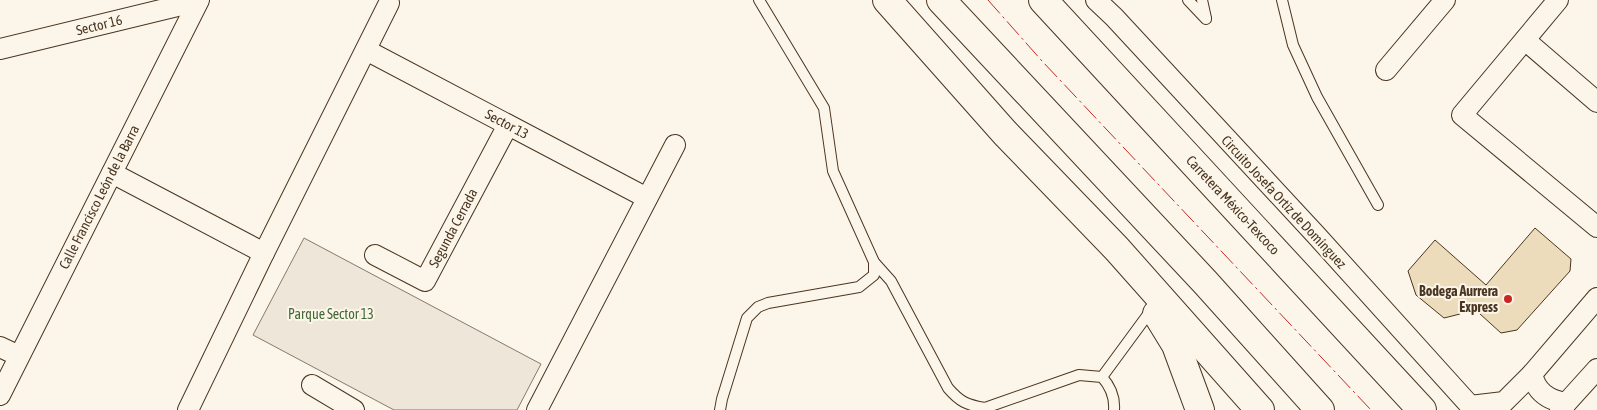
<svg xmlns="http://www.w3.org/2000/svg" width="1597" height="410" font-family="'Asap Condensed',sans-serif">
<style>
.green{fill:#ede6d9;stroke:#887966}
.building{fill:#ecdcbc;stroke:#4a3520}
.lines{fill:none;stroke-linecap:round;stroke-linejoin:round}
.lane-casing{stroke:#4a3520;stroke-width:12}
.street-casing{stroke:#4a3520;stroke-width:22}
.secondary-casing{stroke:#4a3520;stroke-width:30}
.highway-casing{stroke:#4a3520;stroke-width:30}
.lane{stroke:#fbf6e9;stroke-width:10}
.street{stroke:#fbf6e9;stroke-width:20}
.secondary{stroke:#fbf6e9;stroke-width:28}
.highway{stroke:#fbf6e9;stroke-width:28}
.power{stroke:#c62828;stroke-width:1;stroke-dasharray:18 4 2.5 4;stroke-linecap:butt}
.poi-dot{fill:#c62828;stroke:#fbf6e9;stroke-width:2}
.labels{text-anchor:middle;stroke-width:4;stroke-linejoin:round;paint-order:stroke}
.street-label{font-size:14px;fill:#4a3520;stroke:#fbf6e9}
.poi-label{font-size:14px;font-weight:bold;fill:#4a3520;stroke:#fbf6e9;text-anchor:end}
.park-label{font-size:14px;fill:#436837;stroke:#fbf6e9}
</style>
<rect width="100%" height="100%" fill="#fbf6e9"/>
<!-- green -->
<path class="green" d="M 304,238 L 541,364 L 517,410 L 394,410 L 253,335 Z"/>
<!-- building -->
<path class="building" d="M 1535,228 L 1571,259 L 1570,271 L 1517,330 L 1501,333 L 1469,304 L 1460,314 L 1444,318 L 1416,295 L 1408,271 L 1435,240 L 1486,285 Z"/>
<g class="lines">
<!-- lane casing -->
<g class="lane-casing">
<g id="lane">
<path d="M 759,0 L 824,108 L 833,171 L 874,262 L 891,281 L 948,388 C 960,402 967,405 985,408 L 1079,375 L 1102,377 C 1111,387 1115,397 1114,410"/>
<path d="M 1188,0 L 1206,19"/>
<path d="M 1202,0 L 1206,18"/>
<path d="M 1282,0 L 1293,45 L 1317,97 L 1378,205"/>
<path d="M 1102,377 L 1152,309"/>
<path d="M 720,410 L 722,399 L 747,318 L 758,307 L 768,303 L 859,287 L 874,275 L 874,262"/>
</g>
</g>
<!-- street casing -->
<g class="street-casing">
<g id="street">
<path d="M 1096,0 L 1114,17 L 1316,235 L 1474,410"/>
<path d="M 1558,0 L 1462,115 L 1597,227"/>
<path d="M 1525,40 L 1597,102"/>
<path d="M 0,49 L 198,1"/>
<path d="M 366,50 L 647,198"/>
<path d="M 1386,70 L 1445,0"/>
<path d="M 112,173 L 264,253"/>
<path d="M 375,255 L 425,281 L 508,125"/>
<path d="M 0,347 L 19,356"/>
<path d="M 1532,374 C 1536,392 1548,400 1566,403"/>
<path d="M 312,385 L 354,410"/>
<path d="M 0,395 L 199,0"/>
<path d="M 1470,406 L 1504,402 L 1532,374 L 1597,298"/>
<path d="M 188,410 L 264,253 L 389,3"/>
<path d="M 537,410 L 675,145"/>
<path d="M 1560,410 L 1597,369"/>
</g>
</g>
<!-- secondary casing -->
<g class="secondary-casing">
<g id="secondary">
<path d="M 887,0 L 1005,133 L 1117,249 L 1260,410"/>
<path d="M 1157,314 L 1176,345 L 1200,410"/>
</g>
</g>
<!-- highway casing -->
<g class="highway-casing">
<g id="highway">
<path d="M 941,0 L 1205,282 L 1320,410"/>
<path d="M 1043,0 L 1422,410"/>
</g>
</g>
<!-- lane -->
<use href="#lane" class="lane"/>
<!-- street -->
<use href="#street" class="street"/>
<!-- secondary -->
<use href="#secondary" class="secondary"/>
<!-- highway -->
<use href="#highway" class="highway"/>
<!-- power -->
<path class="power" d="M 988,0 L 1042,61 L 1371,410"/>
</g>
<!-- markers -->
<circle class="poi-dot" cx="1508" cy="299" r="5"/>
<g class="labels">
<!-- street labels -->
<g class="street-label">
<text transform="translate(99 25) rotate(-14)" y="5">Sector 16</text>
<text transform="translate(507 124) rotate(28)" y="5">Sector 13</text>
<text transform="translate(99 197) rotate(-63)" y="5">Calle Francisco León de la Barra</text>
<text transform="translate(1284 202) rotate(47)" y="5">Circuito Josefa Ortiz de Domínguez</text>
<text transform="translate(1233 205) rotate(47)" y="5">Carretera México-Texcoco</text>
<text transform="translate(453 228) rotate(-62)" y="5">Segunda Cerrada</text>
</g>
<!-- poi labels -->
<g class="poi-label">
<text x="1498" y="296">Bodega Aurrera<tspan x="1498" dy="16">Express</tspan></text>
</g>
<!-- park labels -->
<g class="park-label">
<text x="331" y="319">Parque Sector 13</text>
</g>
</g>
</svg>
